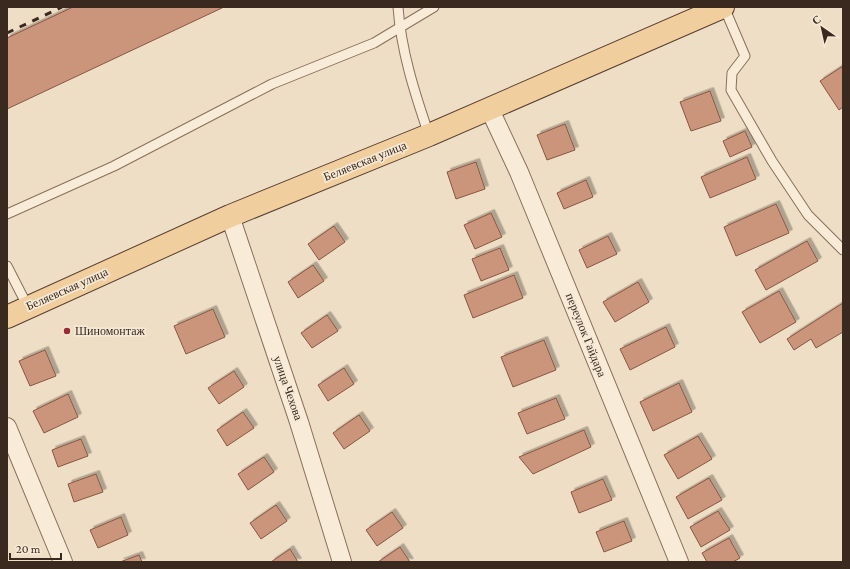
<svg xmlns="http://www.w3.org/2000/svg" width="850" height="569" font-family="'Crimson Pro',serif">
<style>
.building{fill:#cb957c;stroke:#885641;filter:url(#shadow)}
.lines{fill:none;stroke-linecap:round;stroke-linejoin:round}
.lane-casing{stroke:#896f5b;stroke-width:11}
.street-casing{stroke:#896f5b;stroke-width:20}
.primary-casing{stroke:#573e2f;stroke-width:24}
.lane{stroke:#f8ecd8;stroke-width:9}
.street{stroke:#f8ecd8;stroke-width:18}
.primary{stroke:#f0ce9e;stroke-width:22}
.rail{stroke:#39291f;stroke-width:3;stroke-dasharray:7 7;stroke-linecap:butt}
.poi-dot{fill:#972c37;stroke:#f5e9d5;stroke-width:1.5}
.labels{text-anchor:middle;stroke-width:3.5;stroke-linejoin:round;paint-order:stroke}
.street-label{font-size:12px;fill:#39291f;stroke:#f5e9d5}
.poi-label{font-size:12px;fill:#39291f;stroke:#f5e9d5;text-anchor:start}
</style>
<defs>
<filter id="shadow"><feDropShadow dx="3.5" dy="-3.5" stdDeviation="0" flood-color="#0004"/></filter>
</defs>
<rect width="100%" height="100%" fill="#eedec5"/>
<!-- building -->
<g class="building">
<path d="M 73,7 L 224,7 L 7,109 L 7,38 Z"/>
<path d="M 843,66 L 843,107 L 839,110 L 820,81 Z"/>
<path d="M 710,91 L 721,121 L 691,131 L 680,102 Z"/>
<path d="M 565,124 L 575,150 L 547,160 L 537,135 Z"/>
<path d="M 745,131 L 752,147 L 730,157 L 723,141 Z"/>
<path d="M 747,157 L 756,179 L 710,198 L 701,177 Z"/>
<path d="M 476,162 L 485,189 L 456,199 L 447,172 Z"/>
<path d="M 586,180 L 593,197 L 564,209 L 557,193 Z"/>
<path d="M 776,204 L 789,233 L 736,256 L 724,227 Z"/>
<path d="M 491,213 L 502,237 L 475,249 L 464,225 Z"/>
<path d="M 334,226 L 345,242 L 319,260 L 308,244 Z"/>
<path d="M 608,236 L 617,254 L 587,268 L 579,250 Z"/>
<path d="M 807,241 L 818,261 L 766,290 L 755,270 Z"/>
<path d="M 500,248 L 509,270 L 481,281 L 472,259 Z"/>
<path d="M 313,265 L 324,281 L 298,298 L 288,282 Z"/>
<path d="M 514,275 L 523,298 L 473,318 L 464,295 Z"/>
<path d="M 638,282 L 649,302 L 615,322 L 603,302 Z"/>
<path d="M 779,291 L 796,322 L 760,343 L 742,312 Z"/>
<path d="M 843,303 L 843,332 L 816,348 L 811,339 L 794,350 L 787,339 Z"/>
<path d="M 213,309 L 225,337 L 186,354 L 174,326 Z"/>
<path d="M 327,315 L 338,331 L 312,348 L 301,333 Z"/>
<path d="M 666,327 L 675,347 L 630,370 L 620,349 Z"/>
<path d="M 544,340 L 556,370 L 513,387 L 501,357 Z"/>
<path d="M 45,350 L 56,376 L 30,386 L 19,361 Z"/>
<path d="M 344,368 L 354,384 L 328,401 L 318,385 Z"/>
<path d="M 234,371 L 244,387 L 219,404 L 208,388 Z"/>
<path d="M 679,383 L 692,412 L 653,431 L 640,402 Z"/>
<path d="M 68,394 L 78,417 L 44,433 L 33,411 Z"/>
<path d="M 556,398 L 565,419 L 527,434 L 518,413 Z"/>
<path d="M 243,412 L 254,428 L 227,446 L 217,430 Z"/>
<path d="M 359,415 L 370,431 L 344,449 L 333,433 Z"/>
<path d="M 584,430 L 591,447 L 533,474 L 519,457 Z"/>
<path d="M 698,436 L 712,459 L 678,479 L 664,455 Z"/>
<path d="M 81,439 L 88,456 L 58,467 L 52,450 Z"/>
<path d="M 264,457 L 274,472 L 248,490 L 238,474 Z"/>
<path d="M 96,474 L 103,492 L 74,502 L 68,484 Z"/>
<path d="M 709,478 L 722,500 L 688,519 L 676,497 Z"/>
<path d="M 603,479 L 612,500 L 579,513 L 571,492 Z"/>
<path d="M 276,505 L 287,521 L 261,539 L 250,523 Z"/>
<path d="M 718,511 L 730,530 L 701,547 L 690,527 Z"/>
<path d="M 392,512 L 403,528 L 377,546 L 366,530 Z"/>
<path d="M 121,517 L 128,535 L 98,548 L 90,530 Z"/>
<path d="M 624,521 L 632,541 L 604,552 L 596,532 Z"/>
<path d="M 729,538 L 740,558 L 733,562 L 707,562 L 702,553 Z"/>
<path d="M 400,547 L 410,562 L 378,562 Z"/>
<path d="M 290,549 L 298,562 L 271,562 Z"/>
<path d="M 139,555 L 142,562 L 120,562 Z"/>
</g>
<g class="lines">
<!-- lane casing -->
<g class="lane-casing">
<g id="lane">
<path d="M 398,7 C 401,51 415,94 429,135"/>
<path d="M 724,7 L 745,56 L 732,73 L 731,90 L 772,161 L 808,215 L 843,250"/>
<path d="M 7,214 L 114,166 L 272,84 L 374,43 L 434,7"/>
<path d="M 7,266 L 28,307"/>
</g>
</g>
<!-- street casing -->
<g class="street-casing">
<g id="street">
<path d="M 490,110 L 519,172 L 679,562"/>
<path d="M 230,216 L 299,422 L 342,562"/>
<path d="M 7,427 L 63,562"/>
</g>
</g>
<!-- primary casing -->
<g class="primary-casing">
<path id="primary" d="M 7,317 L 230,216 L 429,135 L 723,7"/>
</g>
<!-- lane -->
<use href="#lane" class="lane"/>
<!-- street -->
<use href="#street" class="street"/>
<!-- primary -->
<use href="#primary" class="primary"/>
<!-- rail -->
<path class="rail" d="M 7,33 L 62,7"/>
</g>
<!-- markers -->
<circle class="poi-dot" cx="67" cy="331" r="4"/>
<g class="labels">
<!-- street labels -->
<g class="street-label">
<text transform="translate(365 161) rotate(-22)" y="4">Беляевская улица</text>
<text transform="translate(67 289) rotate(-24)" y="4">Беляевская улица</text>
<text transform="translate(586 335) rotate(68)" y="4">переулок Гайдара</text>
<text transform="translate(288 388) rotate(71)" y="4">улица Чехова</text>
</g>
<!-- poi labels -->
<g class="poi-label">
<text x="75" y="335">Шиномонтаж</text>
</g>
</g>
<!-- border -->
<rect width="850" height="569" fill="none" stroke="#39291f" stroke-width="16"/>
<!-- north arrow -->
<g transform="translate(822 28) rotate(326)" stroke="#f5e9d5" stroke-width="3" paint-order="stroke">
<path d="M0-3L7 15L0 10L-7 15Z" fill="#39291f"/>
<text y="-6" font-size="11" font-weight="bold" text-anchor="middle" fill="#39291f">С</text>
</g>
<!-- scale -->
<path d="M10 553v6h51v-6" fill="none" stroke="#39291f" stroke-width="2"/>
<text x="16" y="553" font-size="12" fill="#39291f" stroke="#f5e9d5" stroke-width="3" paint-order="stroke">20 m</text>
</svg>
